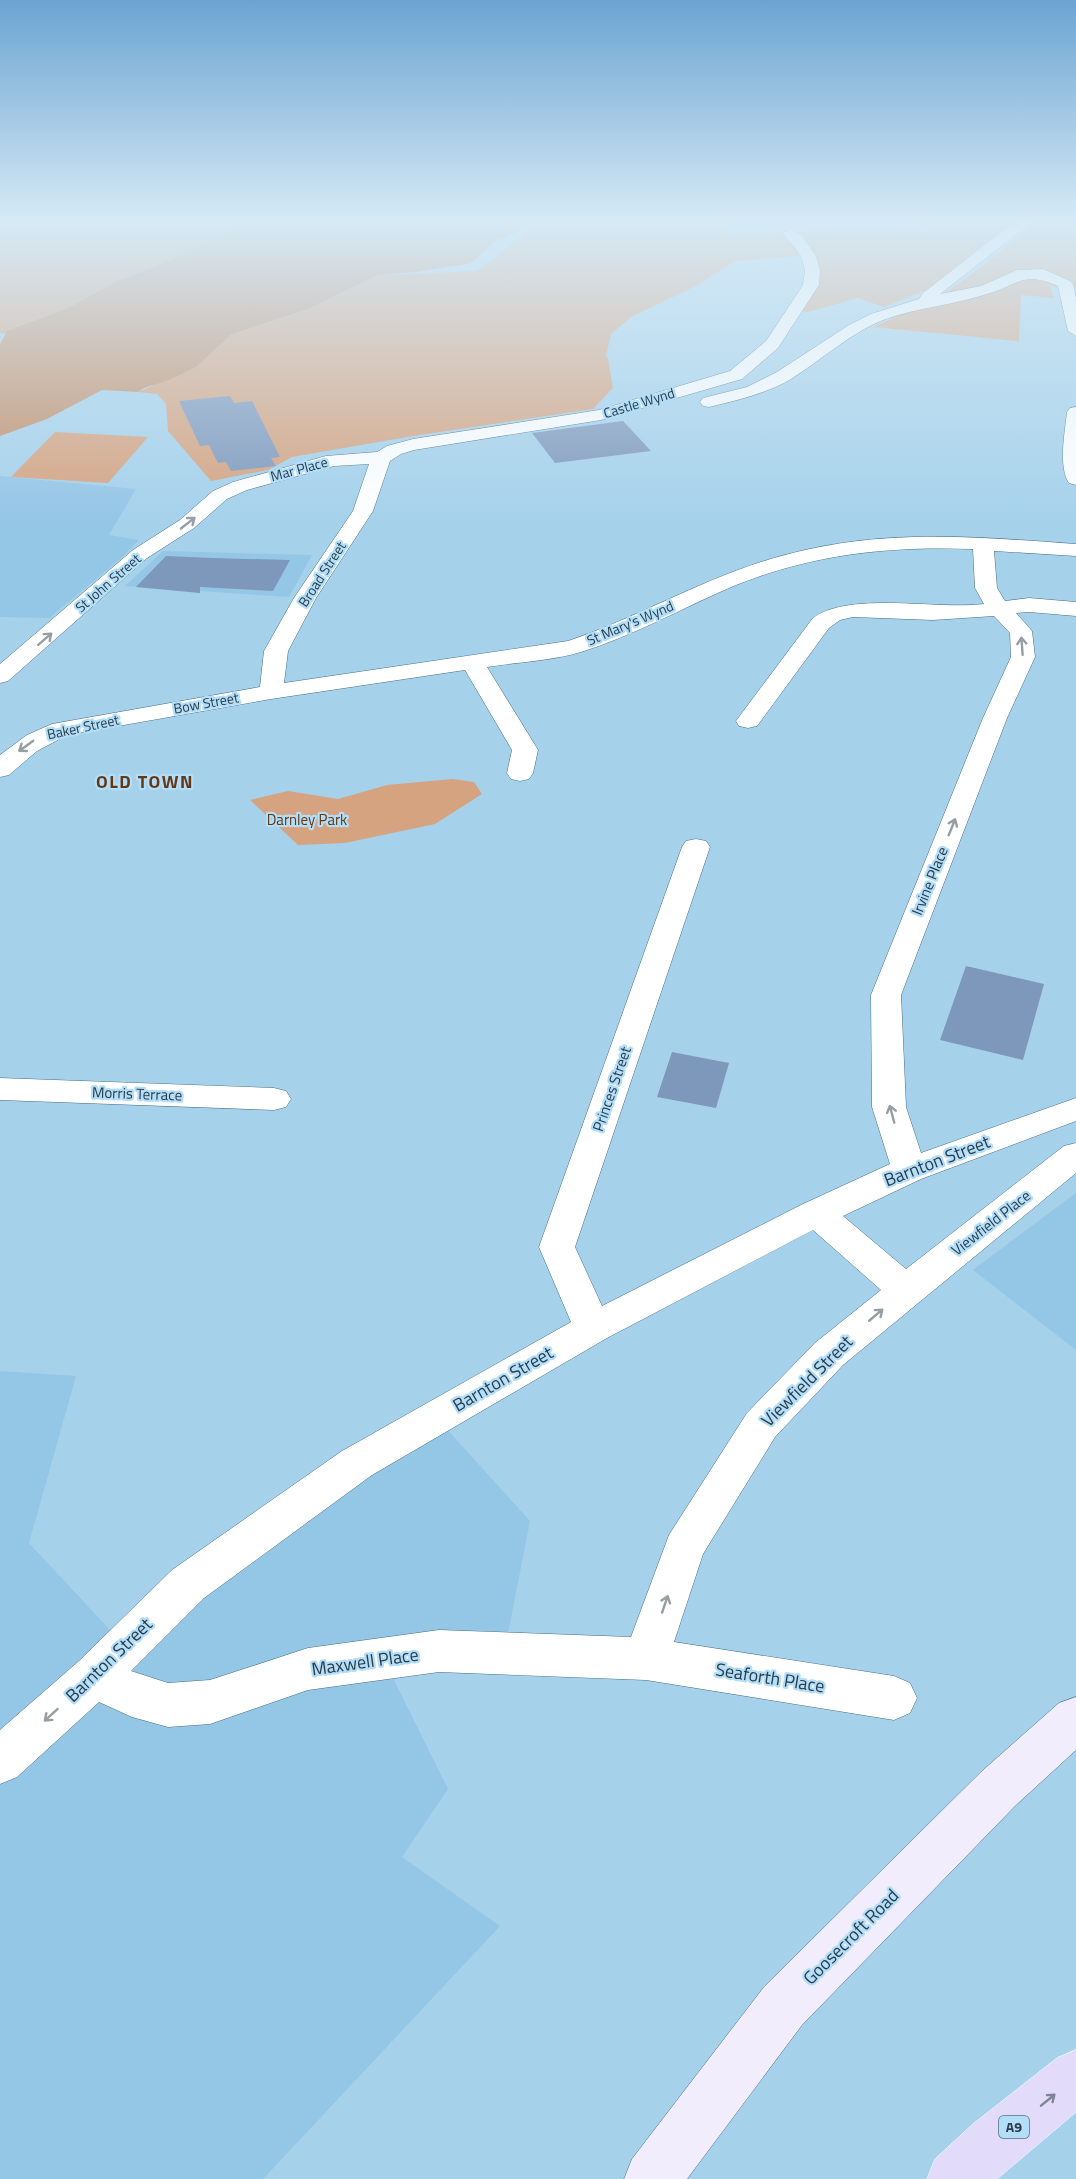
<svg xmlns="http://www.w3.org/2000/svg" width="1076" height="2179" font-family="'Titillium Web',sans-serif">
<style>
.built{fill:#94c6e6}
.green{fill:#d6a380}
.forest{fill:#c38f6a}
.building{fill:#7e98bb}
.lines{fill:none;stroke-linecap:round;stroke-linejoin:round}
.street-casing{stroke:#456d85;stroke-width:1}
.secondary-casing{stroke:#456d85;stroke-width:1}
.primary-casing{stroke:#fff;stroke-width:1}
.street{fill:#fff;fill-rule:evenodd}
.secondary{fill:#f1edfd;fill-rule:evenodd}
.primary{fill:#e2dbfa;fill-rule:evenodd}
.oneway{stroke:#959ea3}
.oneway2{stroke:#7d8498}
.labels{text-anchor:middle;stroke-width:4.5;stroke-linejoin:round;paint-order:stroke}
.far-street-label{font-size:14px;fill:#2b3c47;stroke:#b2def9}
.shield{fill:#b2def9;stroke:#546d7c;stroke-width:1.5}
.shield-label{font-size:14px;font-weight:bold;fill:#2b3c47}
.park-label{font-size:15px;fill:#68360a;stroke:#b2def9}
.street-label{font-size:15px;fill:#2b3c47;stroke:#b2def9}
.far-district-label{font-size:18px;font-weight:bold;letter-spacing:1.5px;fill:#653814;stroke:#b2def9}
.near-street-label{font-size:18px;fill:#2b3c47;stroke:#b2def9}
</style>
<rect width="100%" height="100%" fill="#a5d1eb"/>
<!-- built -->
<g class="built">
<path d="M 0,476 L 136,489 L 109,535 L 139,540 L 120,559 L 49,618 L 0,617 Z"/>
<path d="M 163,551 L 312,555 L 289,597 L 125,586 Z"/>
<path d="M 1076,1193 L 1076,1350 L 973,1270 Z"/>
<path d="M 0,1371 L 76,1376 L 29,1543 L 110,1630 L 424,1404 L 530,1521 L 501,1669 L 389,1670 L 448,1789 L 402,1857 L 500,1926 L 263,2179 L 0,2179 Z"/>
</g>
<!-- green -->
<g class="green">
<path d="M 0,220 L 263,220 L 228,232 L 173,259 L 115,282 L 66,309 L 6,334 L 0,333 Z"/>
<path d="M 569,220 L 723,220 L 726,236 L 905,225 L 920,232 L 939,229 L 919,220 L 1024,220 L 982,245 L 932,288 L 884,307 L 858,298 L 807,312 L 795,310 L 801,297 L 808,255 L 735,261 L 696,286 L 631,317 L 611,334 L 606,356 L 608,359 L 613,388 L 593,409 L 413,436 L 292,457 L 268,470 L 211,481 L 168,431 L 166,404 L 157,394 L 138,392 L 196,367 L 232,334 L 308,309 L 378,275 L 477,271 L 535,226 Z"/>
<path d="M 1044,220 L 1076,220 L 1076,288 L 1050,286 L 1054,298 L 1021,295 L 1019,341 L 873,327 C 900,315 927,305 952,288 C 984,267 1011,240 1044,220 Z"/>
<path d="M 55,432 L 148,437 L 108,483 L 11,477 Z"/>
<path d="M 453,779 L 474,782 L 482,794 L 435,824 L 345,843 L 298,845 L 250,800 L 288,791 L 338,799 L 387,785 Z"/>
</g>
<!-- forest -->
<path class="forest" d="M 263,220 L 569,220 L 519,231 L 493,243 L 472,263 L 417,272 L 378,275 L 308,309 L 232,334 L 196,367 L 169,380 L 144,388 L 138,392 L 102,390 L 47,419 L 0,436 L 0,344 L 7,331 L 66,309 L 115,282 L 173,259 L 228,232 Z"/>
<!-- building -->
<g class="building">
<path d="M 230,396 L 234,403 L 252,401 L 280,457 L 271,458 L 276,466 L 231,471 L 226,462 L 218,463 L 209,445 L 200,446 L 179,401 Z"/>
<path d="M 623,421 L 651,451 L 555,463 L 532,433 Z"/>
<path d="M 166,556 L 212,558 L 290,560 L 273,591 L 200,587 L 200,593 L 136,587 Z"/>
<path d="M 966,966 L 1044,984 L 1023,1060 L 940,1040 Z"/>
<path d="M 672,1052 L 729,1063 L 716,1108 L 657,1097 Z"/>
</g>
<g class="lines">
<!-- street casing -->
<g class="street-casing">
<g id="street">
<path d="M 1022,220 L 1040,220 L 1014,236 L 940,294 L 981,286 L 1017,270 L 1043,269 L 1070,281 L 1073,284 L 1076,298 L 1076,336 L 1068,331 L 1058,286 C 1024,271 1021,283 990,293 C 955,305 918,307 883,320 C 849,334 821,360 791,379 C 765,394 738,400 709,407 L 703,406 L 700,402 L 703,398 L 747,387 L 777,372 L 849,325 L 871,314 L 919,299 L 923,293 L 1004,230 Z"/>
<path d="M 790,229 L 801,235 L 816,256 L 820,270 L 819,285 L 778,348 L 742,379 L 601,420 L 414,450 L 401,454 L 390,461 L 373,511 L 316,598 L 288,651 L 284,683 L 568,641 C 634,619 695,583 761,562 C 870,527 965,536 1076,544 L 1076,556 L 994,551 L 997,588 L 1005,601 L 1029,598 L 1076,602 L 1076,616 L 1029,612 L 1016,613 L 1032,631 L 1035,657 L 1007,718 L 901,995 L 906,1107 L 921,1153 L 1076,1098 L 1076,1121 L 921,1179 L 843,1216 L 906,1269 L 1064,1146 L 1076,1143 L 1076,1173 L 843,1365 L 775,1437 L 703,1554 L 674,1642 L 894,1676 L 910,1683 L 917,1698 L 910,1713 L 894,1720 L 646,1680 L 439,1672 L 308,1690 L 210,1724 L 168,1727 L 132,1717 L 99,1702 L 17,1777 L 0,1784 L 0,1730 L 79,1661 L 172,1570 L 342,1451 L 571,1322 L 539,1247 L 682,847 L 686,841 L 696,839 L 706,841 L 710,847 L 575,1247 L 602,1306 L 803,1204 L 890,1164 L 872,1107 L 871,995 L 983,718 L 1011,657 L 1010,633 L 994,616 L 933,620 L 853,617 L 840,620 L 829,628 L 757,726 L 748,728 L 739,726 L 736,721 L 813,618 C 850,591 936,610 984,604 L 975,588 L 973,549 C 890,546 813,554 736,585 C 684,607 635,635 581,652 C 551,661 518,662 487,667 L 538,750 L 533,773 L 529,779 L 520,781 L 511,779 L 507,773 L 512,750 L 465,670 L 271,699 L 67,735 L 37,751 L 9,775 L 0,777 L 0,755 L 27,735 L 52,724 L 260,687 L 264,651 L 294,598 L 353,511 L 369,464 L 334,466 L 247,490 L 227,499 L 194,528 L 147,558 L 8,681 L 0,683 L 0,664 L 133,550 L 180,520 L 213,491 L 233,482 L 326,456 L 377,452 L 387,446 L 413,439 L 599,410 L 730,371 L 766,341 L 803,285 L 805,270 L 801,256 L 783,233 ZM 813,1230 L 881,1290 L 815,1343 L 747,1413 L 669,1535 L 631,1637 L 439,1630 L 308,1648 L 210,1680 L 168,1683 L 131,1671 L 204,1598 L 372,1475 L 607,1338 Z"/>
<path d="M 1076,407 L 1076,485 L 1069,483 C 1058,467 1065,431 1067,412 L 1070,408 Z"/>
<path d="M 0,1078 L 274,1088 L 286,1091 L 291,1099 L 286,1107 L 274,1110 L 0,1100 Z"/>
</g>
</g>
<!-- secondary casing -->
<g class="secondary-casing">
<path id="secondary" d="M 1076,1697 L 1076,1750 L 1015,1806 L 802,2025 L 687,2179 L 624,2179 L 632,2159 L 764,1987 L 981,1772 L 1059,1703 Z"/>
</g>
<!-- primary casing -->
<g class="primary-casing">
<path id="primary" d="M 1076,2050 L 1076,2112 L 997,2179 L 927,2179 L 935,2159 L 973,2124 L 1057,2058 Z"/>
</g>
<!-- street -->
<use href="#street" class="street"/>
<!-- secondary -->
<use href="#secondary" class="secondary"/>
<!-- primary -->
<use href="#primary" class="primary"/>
</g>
<!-- one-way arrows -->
<defs><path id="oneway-shaft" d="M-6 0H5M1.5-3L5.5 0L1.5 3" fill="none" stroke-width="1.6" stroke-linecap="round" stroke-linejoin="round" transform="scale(1.5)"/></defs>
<g class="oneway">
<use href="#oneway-shaft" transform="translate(188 523) rotate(-38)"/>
<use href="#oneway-shaft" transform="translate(45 639) rotate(-41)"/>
<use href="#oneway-shaft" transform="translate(1022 646) rotate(-94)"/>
<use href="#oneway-shaft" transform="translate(26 746) rotate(144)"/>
<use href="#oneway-shaft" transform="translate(952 827) rotate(-68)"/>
<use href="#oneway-shaft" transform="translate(892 1114) rotate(-105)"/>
<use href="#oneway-shaft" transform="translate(876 1315) rotate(-40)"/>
<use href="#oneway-shaft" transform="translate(665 1604) rotate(-71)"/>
<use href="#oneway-shaft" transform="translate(51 1715) rotate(138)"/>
</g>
<use class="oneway2" href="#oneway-shaft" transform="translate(1048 2100) rotate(-39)"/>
<!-- sky -->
<linearGradient id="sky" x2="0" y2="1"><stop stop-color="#6ba4d1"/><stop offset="0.42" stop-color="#d6eaf6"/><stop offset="1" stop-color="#d6eaf6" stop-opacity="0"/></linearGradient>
<rect width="1076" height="525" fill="url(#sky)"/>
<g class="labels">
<!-- far-street labels -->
<g class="far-street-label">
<text transform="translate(639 403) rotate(-17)" y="5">Castle Wynd</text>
<text transform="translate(299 469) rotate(-15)" y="5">Mar Place</text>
<text transform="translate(322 574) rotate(-57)" y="5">Broad Street</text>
<text transform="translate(108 583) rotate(-41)" y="5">St John Street</text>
<text transform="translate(630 623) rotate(-23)" y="5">St Mary's Wynd</text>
<text transform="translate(206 703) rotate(-10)" y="5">Bow Street</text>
<text transform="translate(83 727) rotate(-12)" y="5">Baker Street</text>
</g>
<!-- shield labels -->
<rect class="shield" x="999" y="2116" width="30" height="22" rx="4.5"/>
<g class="shield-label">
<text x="1014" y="2132">A9</text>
</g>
<!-- park labels -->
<g class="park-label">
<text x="307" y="825">Darnley Park</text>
</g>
<!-- street labels -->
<g class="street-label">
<text transform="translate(930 881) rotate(-68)" y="5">Irvine Place</text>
<text transform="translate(612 1089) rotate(-71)" y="5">Princes Street</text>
<text transform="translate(137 1094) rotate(2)" y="5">Morris Terrace</text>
<text transform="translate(991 1223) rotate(-38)" y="5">Viewfield Place</text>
</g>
<!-- far-district labels -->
<g class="far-district-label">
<text x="145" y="788">OLD TOWN</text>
</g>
<!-- near-street labels -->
<g class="near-street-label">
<text transform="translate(937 1161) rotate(-21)" y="6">Barnton Street</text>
<text transform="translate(503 1379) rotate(-30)" y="6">Barnton Street</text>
<text transform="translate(807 1381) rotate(-45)" y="6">Viewfield Street</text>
<text transform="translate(109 1660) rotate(-44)" y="6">Barnton Street</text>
<text transform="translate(365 1662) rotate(-8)" y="6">Maxwell Place</text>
<text transform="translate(770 1678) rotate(9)" y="6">Seaforth Place</text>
<text transform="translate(851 1937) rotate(-45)" y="6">Goosecroft Road</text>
</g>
</g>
</svg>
